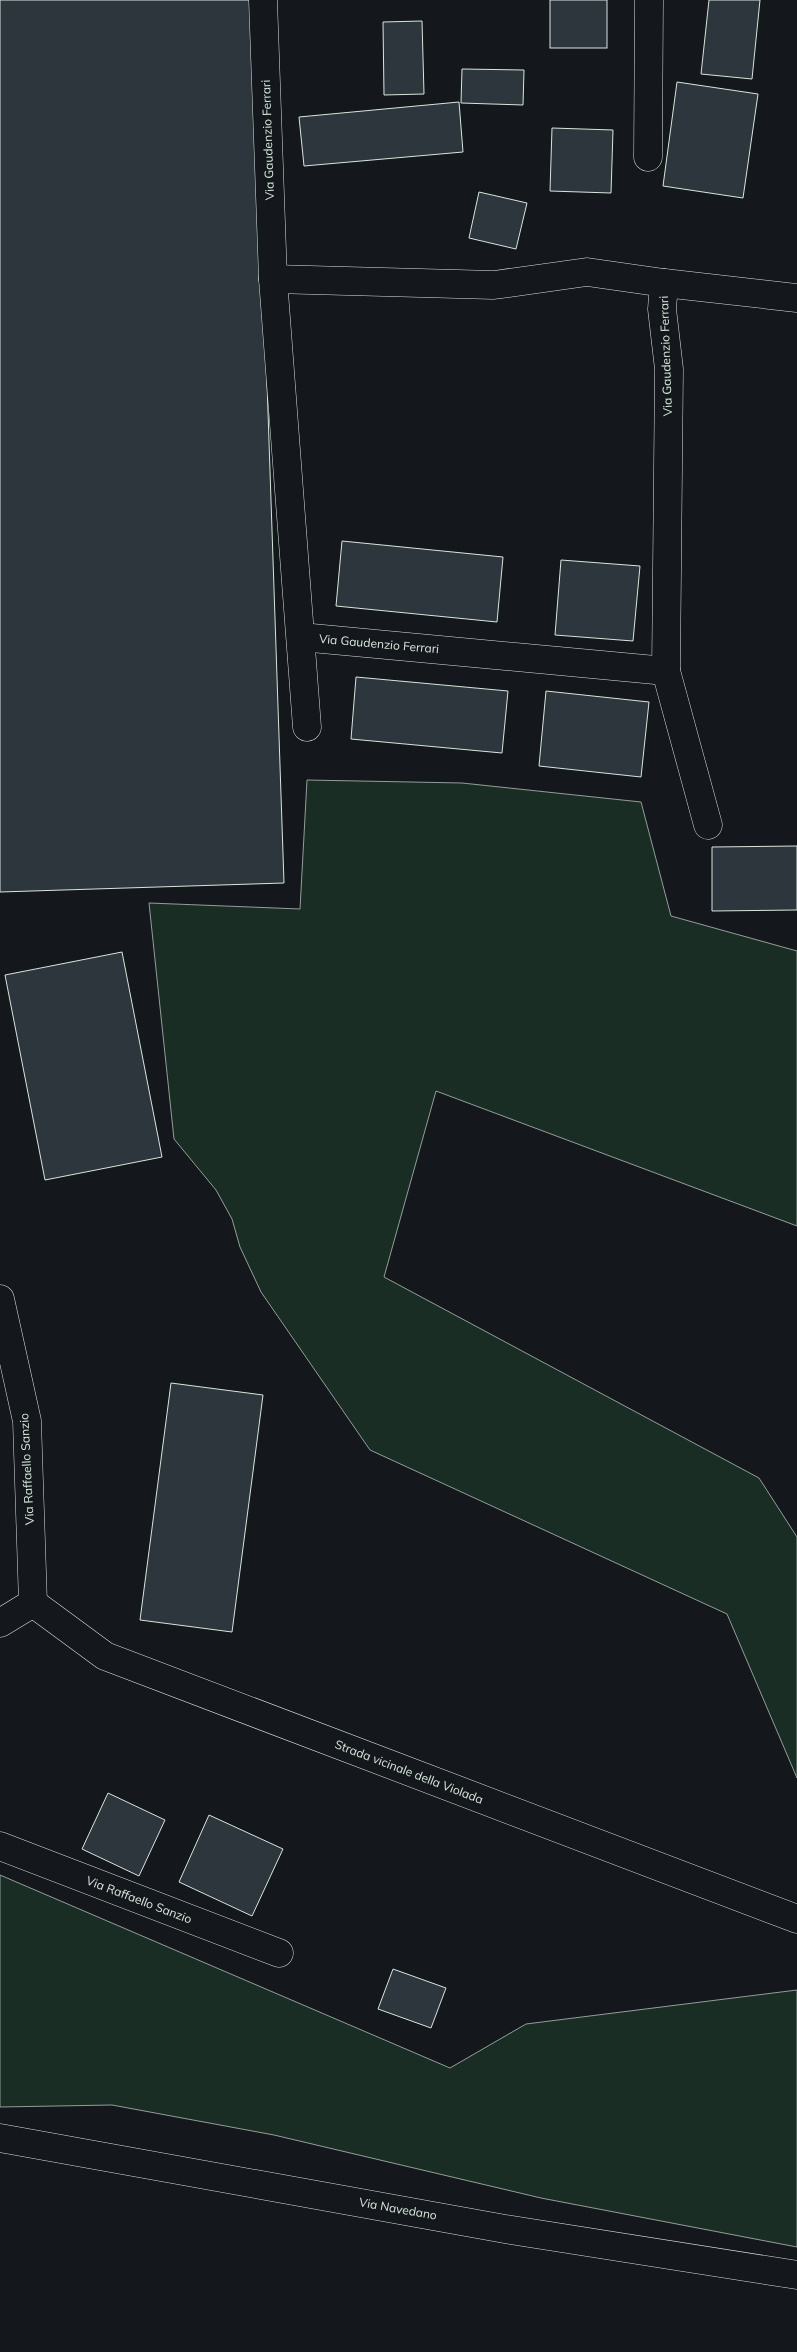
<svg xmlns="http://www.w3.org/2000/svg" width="797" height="2352" font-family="Mulish,sans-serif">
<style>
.green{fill:#1a2d24;stroke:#939e99}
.building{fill:#2c363c;stroke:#d8e6dc}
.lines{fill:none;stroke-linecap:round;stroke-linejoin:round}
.minor-casing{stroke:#d8e6dc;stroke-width:29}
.tertiary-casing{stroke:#d8e6dc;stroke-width:29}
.minor{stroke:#14181c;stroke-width:28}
.tertiary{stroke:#14181c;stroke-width:28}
.labels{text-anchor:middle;stroke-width:4;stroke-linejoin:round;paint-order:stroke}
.street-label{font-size:12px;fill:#d8e6dc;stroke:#14181c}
</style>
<rect width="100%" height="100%" fill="#14181c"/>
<!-- green -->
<g class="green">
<path d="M 307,780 L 462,783 L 641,802 L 671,916 L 797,951 L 797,1226 L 436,1091 L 384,1277 L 759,1478 L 797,1537 L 797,1778 L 727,1614 L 370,1450 L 261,1292 L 240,1247 L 232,1219 L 216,1190 L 174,1139 L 149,903 L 300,909 Z"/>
<path d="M 0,1875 L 450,2068 L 526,2024 L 797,1990 L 797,2247 L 541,2198 L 274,2135 L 112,2105 L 0,2107 Z"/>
</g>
<!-- building -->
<g class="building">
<path d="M 0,0 L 254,0 L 284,883 L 0,892 Z"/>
<rect x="550" y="0" width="57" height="48"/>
<path d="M 709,0 L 760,0 L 752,79 L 701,74 Z"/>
<path d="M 422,21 L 424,94 L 384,95 L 383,22 Z"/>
<path d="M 462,69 L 524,70 L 523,105 L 461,103 Z"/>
<path d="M 677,82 L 758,94 L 743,198 L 663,186 Z"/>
<path d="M 459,102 L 463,152 L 304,166 L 299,117 Z"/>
<path d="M 552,128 L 613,130 L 611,193 L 550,191 Z"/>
<path d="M 479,192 L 527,203 L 516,249 L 469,238 Z"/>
<path d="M 342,541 L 503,557 L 497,622 L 336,606 Z"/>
<path d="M 561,560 L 640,566 L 633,641 L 555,635 Z"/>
<path d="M 356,677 L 508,691 L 502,753 L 351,739 Z"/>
<path d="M 546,691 L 649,702 L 641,777 L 539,766 Z"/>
<path d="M 797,846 L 797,910 L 712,911 L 712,847 Z"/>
<path d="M 122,952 L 162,1157 L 45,1180 L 5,975 Z"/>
<path d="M 171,1383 L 263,1395 L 232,1632 L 140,1620 Z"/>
<path d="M 108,1793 L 165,1820 L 139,1876 L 82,1849 Z"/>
<path d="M 209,1815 L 283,1849 L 252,1916 L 179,1882 Z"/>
<path d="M 393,1969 L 446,1988 L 431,2028 L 378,2009 Z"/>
</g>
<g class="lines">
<!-- minor casing -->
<g class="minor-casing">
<g id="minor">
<path d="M 263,0 L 273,279 L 307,727"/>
<path d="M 648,157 L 649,0"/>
<path d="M 273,279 L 494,285 L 587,272 L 664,283 L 662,309 L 669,369 L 666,671 L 708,825"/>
<path d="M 664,283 L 797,298"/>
<path d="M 301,637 L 666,671"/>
<path d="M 0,1299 L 27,1421 L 33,1603 L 0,1623"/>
<path d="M 33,1603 L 105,1656 L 797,1919"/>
<path d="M 0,1846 L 279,1953"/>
</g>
</g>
<!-- tertiary casing -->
<g class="tertiary-casing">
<path id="tertiary" d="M 0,2138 L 505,2229 L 797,2275"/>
</g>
<!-- minor -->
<use href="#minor" class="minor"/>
<!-- tertiary -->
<use href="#tertiary" class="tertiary"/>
</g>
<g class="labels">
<!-- street labels -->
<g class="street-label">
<text transform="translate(268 140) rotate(-92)" y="4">Via Gaudenzio Ferrari</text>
<text transform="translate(666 356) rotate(-92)" y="4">Via Gaudenzio Ferrari</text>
<text transform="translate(379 644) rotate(5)" y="4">Via Gaudenzio Ferrari</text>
<text transform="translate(27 1469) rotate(-93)" y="4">Via Raffaello Sanzio</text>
<text transform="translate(409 1772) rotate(21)" y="4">Strada vicinale della Violada</text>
<text transform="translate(139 1900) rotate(21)" y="4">Via Raffaello Sanzio</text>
<text transform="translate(398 2209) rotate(10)" y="4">Via Navedano</text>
</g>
</g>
</svg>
